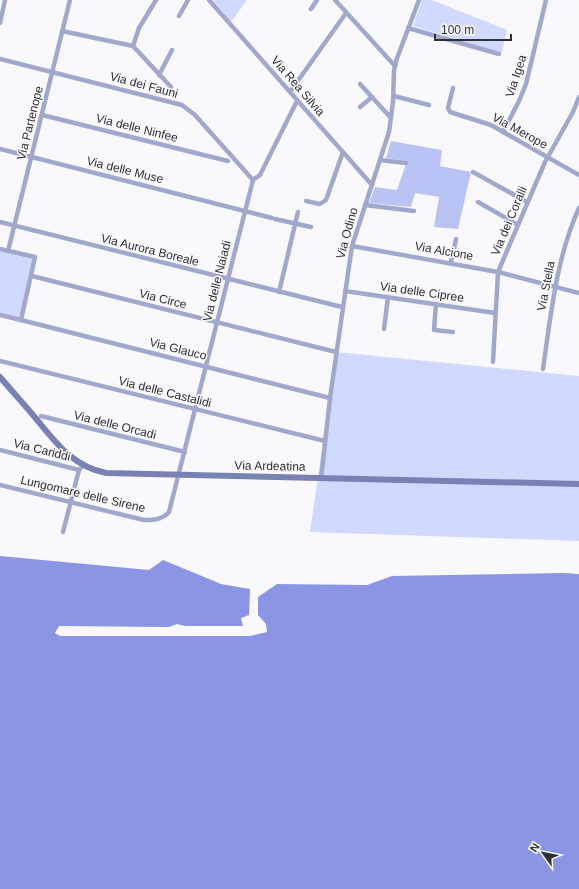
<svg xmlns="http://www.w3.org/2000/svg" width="579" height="889" font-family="Arial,sans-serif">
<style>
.green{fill:#d2d9ff}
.forest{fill:#bbc3f5}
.water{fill:#8b95e4}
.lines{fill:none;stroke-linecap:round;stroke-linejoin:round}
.street{stroke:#a2a8cc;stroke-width:4.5}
.secondary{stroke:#7880b4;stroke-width:6}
.labels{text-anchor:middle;stroke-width:3;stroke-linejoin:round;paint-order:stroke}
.street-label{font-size:12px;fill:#2d2f34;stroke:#f9f9fd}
</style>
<rect width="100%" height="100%" fill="#f9f9fd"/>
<!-- green -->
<g class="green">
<path d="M 213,0 L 247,0 L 231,22 Z"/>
<path d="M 422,0 L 432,0 L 507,30 L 502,53 L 413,26 Z"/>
<path d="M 0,249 L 35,257 L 21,320 L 0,315 Z"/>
<path d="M 336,352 L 579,376 L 579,541 L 310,532 Z"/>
</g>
<!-- forest -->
<path class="forest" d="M 391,141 L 442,150 L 440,166 L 471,172 L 458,229 L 434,227 L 439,197 L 415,193 L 411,207 L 369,203 L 375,187 L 397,190 L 407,161 L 386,158 Z"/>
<!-- water -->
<path class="water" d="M 0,556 L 149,570 L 163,560 L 221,584 L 250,589 L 249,615 L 241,618 L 243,626 L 185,626 L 177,624 L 169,627 L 59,626 L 55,633 L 60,636 L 250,636 L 267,632 L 266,624 L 258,615 L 258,597 L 277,584 L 367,585 L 392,576 L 563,573 L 579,574 L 579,889 L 0,889 Z"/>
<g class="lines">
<!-- street -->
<g class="street">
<path d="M 156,0 L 139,28 L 133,46 L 171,87"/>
<path d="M 209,0 L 372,185"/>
<path d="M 335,0 L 395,66"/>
<path d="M 311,9 L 317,0"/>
<path d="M 179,16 L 188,0"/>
<path d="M 0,23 L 5,0"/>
<path d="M 408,28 L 499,54"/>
<path d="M 62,31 L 133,46"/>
<path d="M 0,59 L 182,105 L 195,115 L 253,180"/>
<path d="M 159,75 L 172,50"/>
<path d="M 360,84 L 391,118"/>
<path d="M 453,88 L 448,108 L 450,112 L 491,125 L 579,175"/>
<path d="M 290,92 L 346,13"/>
<path d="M 394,96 L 429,105"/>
<path d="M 360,107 L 372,97"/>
<path d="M 42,115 L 228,161"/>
<path d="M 503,132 L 519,101 L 526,84 L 546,0"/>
<path d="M 0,149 L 272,218"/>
<path d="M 380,160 L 406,163"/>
<path d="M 473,172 L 527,202"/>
<path d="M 306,201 L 320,204 L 326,200 L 343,152"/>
<path d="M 478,202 L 518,225"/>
<path d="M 365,205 L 414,211"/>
<path d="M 275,219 L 311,227"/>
<path d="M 0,222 L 342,307"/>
<path d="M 352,246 L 498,272 L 579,293"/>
<path d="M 0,249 L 35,257 L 21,320 L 0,315"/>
<path d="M 8,251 L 70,0"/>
<path d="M 451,262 L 456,239"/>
<path d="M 32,276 L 336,352"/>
<path d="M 345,291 L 495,313"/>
<path d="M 279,292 L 298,212"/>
<path d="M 436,304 L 434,330 L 453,332"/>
<path d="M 21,320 L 330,398"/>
<path d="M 384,329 L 388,297"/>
<path d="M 0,361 L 325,441"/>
<path d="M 493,362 L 498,272 L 545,162 L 573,112 L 579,97"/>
<path d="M 543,369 C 551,314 556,259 579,208"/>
<path d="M 41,416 L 185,452"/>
<path d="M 0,450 L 79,470"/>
<path d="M 321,479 L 330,398 L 352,246 L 389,132 L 393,102 L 394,71 L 396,61 L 419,0"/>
<path d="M 0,485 L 144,520 C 153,520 162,520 169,512 L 253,180 L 260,175 L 297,101"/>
<path d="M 63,532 L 79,470 L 81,468"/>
</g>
<!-- secondary -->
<path class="secondary" d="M 0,377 C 11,390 22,402 33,415 C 55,441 71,466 106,473 L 579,484"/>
</g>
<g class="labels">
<!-- street labels -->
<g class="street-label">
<text transform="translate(516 76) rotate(-72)" y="4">Via Igea</text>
<text transform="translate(144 85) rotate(15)" y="4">Via dei Fauni</text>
<text transform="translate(298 86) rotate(49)" y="4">Via Rea Silvia</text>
<text transform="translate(30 123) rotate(-76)" y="4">Via Partenope</text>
<text transform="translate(137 128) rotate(14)" y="4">Via delle Ninfee</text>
<text transform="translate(520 131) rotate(29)" y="4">Via Merope</text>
<text transform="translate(125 170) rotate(14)" y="4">Via delle Muse</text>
<text transform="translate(509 221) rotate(-67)" y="4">Via dei Coralli</text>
<text transform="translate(347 233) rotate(-75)" y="4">Via Odino</text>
<text transform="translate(150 250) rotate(14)" y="4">Via Aurora Boreale</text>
<text transform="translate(444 251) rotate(10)" y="4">Via Alcione</text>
<text transform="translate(217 281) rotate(-76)" y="4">Via delle Naiadi</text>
<text transform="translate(546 286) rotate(-79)" y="4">Via Stella</text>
<text transform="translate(422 292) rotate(8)" y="4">Via delle Cipree</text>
<text transform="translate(163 299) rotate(14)" y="4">Via Circe</text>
<text transform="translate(178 349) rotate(14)" y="4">Via Glauco</text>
<text transform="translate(165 392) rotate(14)" y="4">Via delle Castalidi</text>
<text transform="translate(115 425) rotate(14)" y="4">Via delle Orcadi</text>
<text transform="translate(42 450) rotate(14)" y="4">Via Cariddi</text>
<text transform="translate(270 466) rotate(1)" y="4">Via Ardeatina</text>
<text transform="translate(83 494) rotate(13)" y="4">Lungomare delle Sirene</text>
</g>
</g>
<!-- north arrow -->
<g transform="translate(543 853) rotate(303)" stroke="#f9f9fd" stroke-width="3" paint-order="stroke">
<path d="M0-3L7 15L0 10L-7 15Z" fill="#2d2f34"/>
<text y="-6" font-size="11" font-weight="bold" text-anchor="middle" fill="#2d2f34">N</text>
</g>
<!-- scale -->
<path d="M435 34v6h76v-6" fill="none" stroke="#2d2f34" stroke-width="2"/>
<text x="441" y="34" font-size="12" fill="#2d2f34" stroke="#f9f9fd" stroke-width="3" paint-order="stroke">100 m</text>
</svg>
